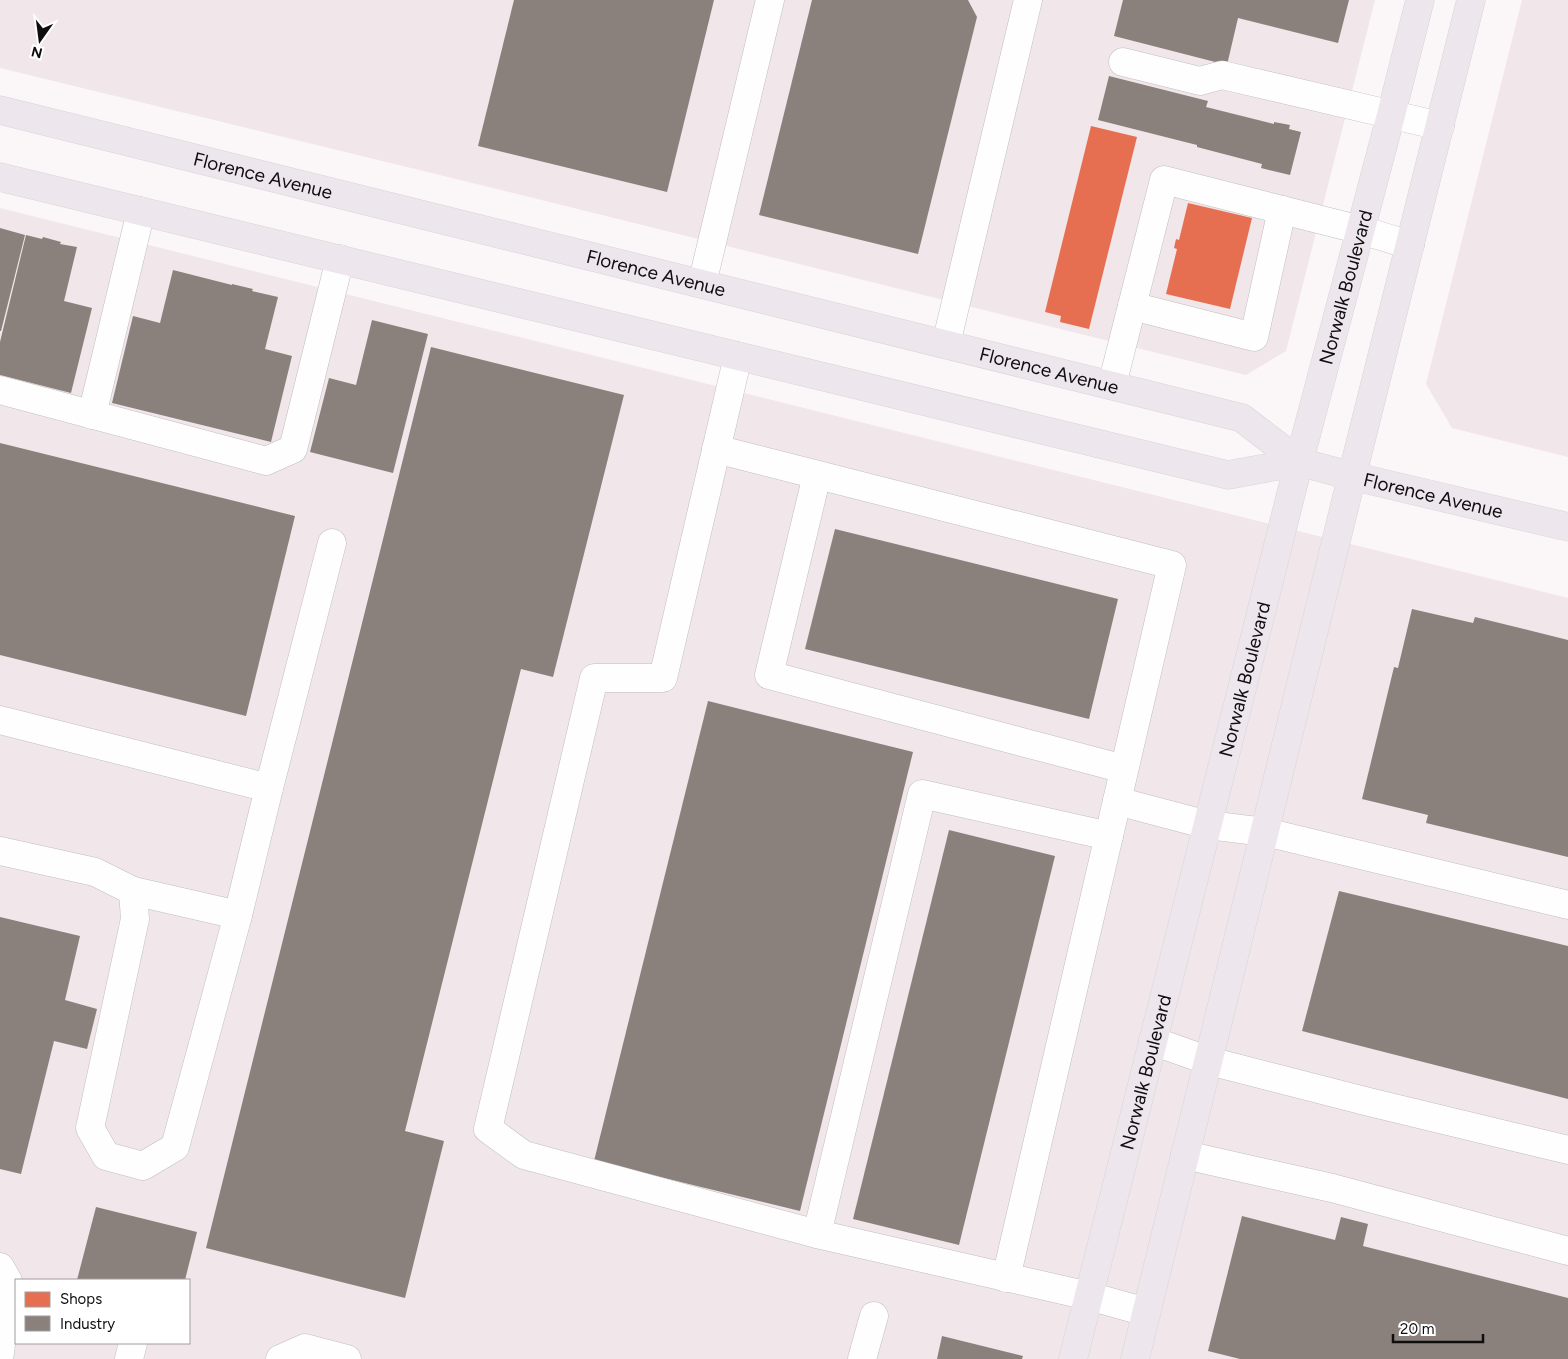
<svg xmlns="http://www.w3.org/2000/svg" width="1568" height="1359" font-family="Figtree,sans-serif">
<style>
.built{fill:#f1e6e9;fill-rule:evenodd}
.shops{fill:#e76f51}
.industry{fill:#8a817c}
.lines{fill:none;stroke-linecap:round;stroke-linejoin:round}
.minor-casing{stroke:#c1bebf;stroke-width:29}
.major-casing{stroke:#d7d5d6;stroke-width:29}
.minor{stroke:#fefefe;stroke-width:28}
.major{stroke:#ede6ec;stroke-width:28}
.labels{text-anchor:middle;stroke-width:5;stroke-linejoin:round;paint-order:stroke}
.street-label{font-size:19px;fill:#100d0e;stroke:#fff}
</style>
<rect width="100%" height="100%" fill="#fbf7f8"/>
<!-- built -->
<g class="built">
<path d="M 0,0 L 1375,0 L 1286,351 L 1246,375 L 489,187 L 0,68 Z"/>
<path d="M 1522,0 L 1568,0 L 1568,457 L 1452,428 L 1426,384 Z"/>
<path d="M 0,208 L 1568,598 L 1568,1359 L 0,1359 ZM 16,1280 L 189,1280 L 189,1343 L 16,1343 Z"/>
</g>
<!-- shops -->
<g class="shops">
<path d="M 1091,126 L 1137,137 L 1089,329 L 1060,322 L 1061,316 L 1045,312 Z"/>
<path d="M 1188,203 L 1252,218 L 1230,309 L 1166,294 L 1177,249 L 1174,248 L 1176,239 L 1179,240 Z"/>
</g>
<!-- industry -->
<g class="industry">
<path d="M 514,0 L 714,0 L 667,192 L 478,146 Z"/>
<path d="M 812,0 L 968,0 L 977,17 L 918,254 L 759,215 Z"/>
<path d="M 1123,0 L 1349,0 L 1338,43 L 1238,18 L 1227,65 L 1114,36 Z"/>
<path d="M 1109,76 L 1208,101 L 1206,107 L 1274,124 L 1274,122 L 1290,125 L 1289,129 L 1301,132 L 1290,175 L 1261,168 L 1262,164 L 1197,147 L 1197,145 L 1098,120 Z"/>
<path d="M 0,228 L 25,235 L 1,331 L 0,331 Z"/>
<path d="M 26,235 L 42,239 L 43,237 L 61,242 L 60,244 L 77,247 L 64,301 L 92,308 L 71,393 L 0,375 L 0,342 Z"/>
<path d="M 173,270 L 232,285 L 232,284 L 253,289 L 252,291 L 278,297 L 265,349 L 292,356 L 271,442 L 112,403 L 133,316 L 160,323 Z"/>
<path d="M 372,320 L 428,334 L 393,473 L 310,452 L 329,378 L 356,385 Z"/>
<path d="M 431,347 L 624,395 L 553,677 L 521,669 L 405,1131 L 444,1141 L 405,1298 L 206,1248 Z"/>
<path d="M 0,443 L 295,516 L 246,716 L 0,655 Z"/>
<path d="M 835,529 L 1118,599 L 1089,719 L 805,649 Z"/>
<path d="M 1412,609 L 1473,623 L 1475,617 L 1568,640 L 1568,857 L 1426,823 L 1428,815 L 1362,799 L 1394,667 L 1398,668 Z"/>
<path d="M 708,701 L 913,752 L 800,1211 L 594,1161 Z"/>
<path d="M 949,830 L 1055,856 L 959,1245 L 853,1219 Z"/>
<path d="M 1339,891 L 1568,946 L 1568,1099 L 1302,1031 Z"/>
<path d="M 0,917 L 80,936 L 65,1000 L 97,1009 L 87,1049 L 54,1041 L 21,1174 L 0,1169 Z"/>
<path d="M 96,1207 L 197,1232 L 185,1280 L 77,1280 Z"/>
<path d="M 1242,1216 L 1335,1240 L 1341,1217 L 1368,1224 L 1363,1246 L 1568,1298 L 1568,1359 L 1240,1359 L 1208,1351 Z"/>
<path d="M 942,1336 L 1023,1356 L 1022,1359 L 937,1359 Z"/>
</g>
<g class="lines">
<!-- minor casing -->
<g class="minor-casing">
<g id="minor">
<path d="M 1123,62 L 1200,81 L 1222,75 L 1440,126"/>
<path d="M 702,284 L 770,0"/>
<path d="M 1132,306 L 1254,337 L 1282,210"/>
<path d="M 946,344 L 1028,0"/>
<path d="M 738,356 L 663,678 L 594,678 L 488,1129 L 524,1155 L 817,1234 L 1089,1296 L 1146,1312"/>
<path d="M 1112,385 L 1164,180 L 1361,230 L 1410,245"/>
<path d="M 0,390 L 266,461 L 293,449 L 340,259"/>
<path d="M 92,415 L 141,211"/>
<path d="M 716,449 L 1172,565 L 1117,801"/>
<path d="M 817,475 L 769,675 L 1124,769"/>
<path d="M 0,720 L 269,788 L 238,915 L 175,1147 L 143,1166 L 106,1156 L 90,1128 L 135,919 L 133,891 L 95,872 L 0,851"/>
<path d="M 269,788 L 332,543"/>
<path d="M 133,891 L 238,915"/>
<path d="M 1153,1041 L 1209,1061 L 1369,1102 L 1568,1150"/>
<path d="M 1185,1155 L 1332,1188 L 1568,1251"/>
<path d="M 817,1234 L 922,794 L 1109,836"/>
<path d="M 0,1267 L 8,1281 L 0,1353"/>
<path d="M 1006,1278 L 1117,801 L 1208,825 L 1265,832 L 1568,905"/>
<path d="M 129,1359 L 133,1343"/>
<path d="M 280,1359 L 305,1348 L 347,1359"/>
<path d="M 862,1359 L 874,1316"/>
</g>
</g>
<!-- major casing -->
<g class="major-casing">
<g id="major">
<path id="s1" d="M 0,110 L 1242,418 L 1299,462 L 1352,476 L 1568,527"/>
<path d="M 0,177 L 1228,475 L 1299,462"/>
<path id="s2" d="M 1073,1359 L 1299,462 L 1391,115 L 1420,0"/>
<path d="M 1135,1359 L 1352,476 L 1471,0"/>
</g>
</g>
<!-- minor -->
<use href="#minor" class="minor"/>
<!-- major -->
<use href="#major" class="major"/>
</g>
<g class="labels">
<!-- street labels -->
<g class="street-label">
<text dy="7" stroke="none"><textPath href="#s1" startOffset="271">Florence Avenue</textPath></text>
<text dy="7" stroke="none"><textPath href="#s1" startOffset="676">Florence Avenue</textPath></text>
<text dy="7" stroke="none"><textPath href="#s2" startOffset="1106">Norwalk Boulevard</textPath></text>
<text dy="7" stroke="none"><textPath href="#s1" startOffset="1081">Florence Avenue</textPath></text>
<text dy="7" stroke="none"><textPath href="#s1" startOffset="1490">Florence Avenue</textPath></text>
<text dy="7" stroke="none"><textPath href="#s2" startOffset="701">Norwalk Boulevard</textPath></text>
<text dy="7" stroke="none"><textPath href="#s2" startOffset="296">Norwalk Boulevard</textPath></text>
</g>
</g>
<!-- legend -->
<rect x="15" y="1279" width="175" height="65" fill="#ffffff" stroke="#9f9e9f"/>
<rect x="25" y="1292" width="25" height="15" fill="#e76f51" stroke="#9f9e9f"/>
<text x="60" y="1304" font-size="15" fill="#100d0e">Shops</text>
<rect x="25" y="1316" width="25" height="15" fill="#8a817c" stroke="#9f9e9f"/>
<text x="60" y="1329" font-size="15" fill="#100d0e">Industry</text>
<!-- north arrow -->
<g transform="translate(40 40) rotate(194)" stroke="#ffffff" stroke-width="4" paint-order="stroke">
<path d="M0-4L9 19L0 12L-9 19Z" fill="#100d0e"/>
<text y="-8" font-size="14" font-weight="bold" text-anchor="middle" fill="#100d0e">N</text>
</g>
<!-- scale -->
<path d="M1393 1334v8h90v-8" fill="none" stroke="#100d0e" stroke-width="2.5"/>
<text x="1400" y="1334" font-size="15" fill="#100d0e" stroke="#ffffff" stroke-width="4" paint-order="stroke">20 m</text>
</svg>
